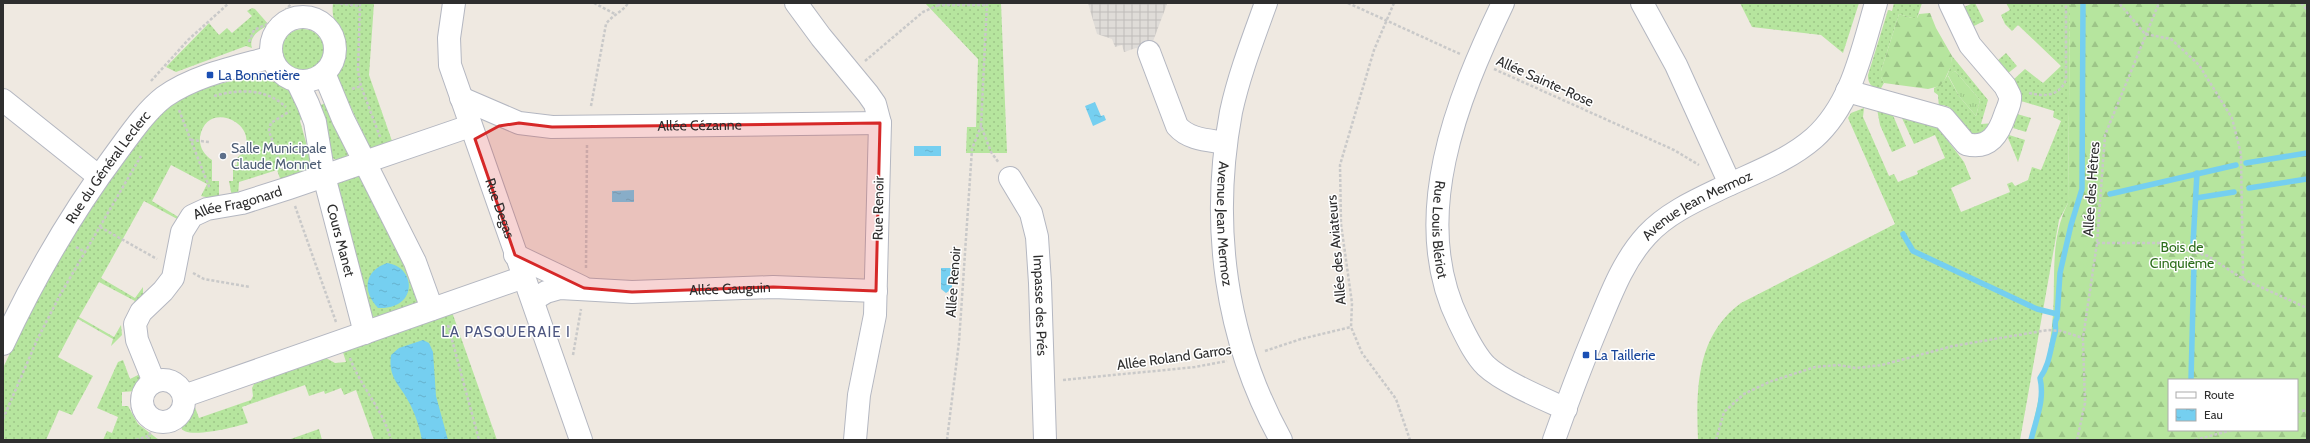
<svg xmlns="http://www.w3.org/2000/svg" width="2310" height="443" font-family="Cabin,sans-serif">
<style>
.grass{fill:url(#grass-dots);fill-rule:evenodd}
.forest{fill:url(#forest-firs);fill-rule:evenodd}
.park{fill:url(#park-tufts)}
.plaza{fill:url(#plaza-grid)}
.water{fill:url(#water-ripples)}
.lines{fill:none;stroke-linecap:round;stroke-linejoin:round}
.stream{stroke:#75cff0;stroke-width:5.5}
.minor-casing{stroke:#b4b7c1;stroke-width:24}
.path{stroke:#c9c9c9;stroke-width:2.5;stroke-dasharray:3 2;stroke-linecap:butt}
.minor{stroke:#fff;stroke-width:22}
.marked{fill:#d62828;fill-opacity:0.2;stroke:#d62828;stroke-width:3;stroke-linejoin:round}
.transit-dot{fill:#1a4fb4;stroke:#fff;stroke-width:1.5}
.service-dot{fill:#5c6f8a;stroke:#fff;stroke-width:1.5}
.labels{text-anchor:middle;stroke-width:3;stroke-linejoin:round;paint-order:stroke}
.transit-label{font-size:14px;fill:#164399;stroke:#fff;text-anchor:start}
.street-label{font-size:14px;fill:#2e2e2e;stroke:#fff}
.service-label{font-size:14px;fill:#4e5e75;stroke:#fff;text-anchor:start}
.park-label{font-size:14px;fill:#2c6e1b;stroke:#fff}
.neighbourhood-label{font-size:15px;letter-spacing:1px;fill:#4d5680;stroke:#fff}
</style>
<defs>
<pattern id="grass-dots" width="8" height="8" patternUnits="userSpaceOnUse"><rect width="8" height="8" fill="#b6e59e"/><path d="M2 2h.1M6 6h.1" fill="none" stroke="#9dc588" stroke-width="1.8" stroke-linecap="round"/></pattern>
<pattern id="forest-firs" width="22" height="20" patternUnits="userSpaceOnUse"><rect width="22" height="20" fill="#b6e59e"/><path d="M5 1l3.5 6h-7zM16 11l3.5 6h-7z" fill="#9dc588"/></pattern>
<pattern id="park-tufts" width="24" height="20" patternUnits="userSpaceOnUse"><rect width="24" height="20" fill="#b6e59e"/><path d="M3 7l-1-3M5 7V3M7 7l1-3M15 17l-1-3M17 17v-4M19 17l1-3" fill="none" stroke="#9dc588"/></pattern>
<pattern id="plaza-grid" width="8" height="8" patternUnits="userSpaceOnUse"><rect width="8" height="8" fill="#dfdcd8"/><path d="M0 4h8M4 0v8" fill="none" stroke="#c0bdba"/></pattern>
<pattern id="water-ripples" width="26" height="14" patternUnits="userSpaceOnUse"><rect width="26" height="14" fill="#75cff0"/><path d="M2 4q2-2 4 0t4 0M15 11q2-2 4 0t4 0" fill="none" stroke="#66b2ce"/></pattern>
</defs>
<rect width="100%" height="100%" fill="#efe9e1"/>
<!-- grass -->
<g class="grass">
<path d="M 333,3 L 374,3 L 369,75 L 392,141 L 388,147 L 376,151 L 361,143 L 363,133 L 335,74 C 354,52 329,28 333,3 Z"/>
<path d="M 925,3 L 1001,3 L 1007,153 L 966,153 L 967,127 L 976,127 L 978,59 Z"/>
<path d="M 1740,3 L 1859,3 L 1843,53 L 1821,35 L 1752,27 Z"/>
<path d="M 1894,3 L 1922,3 L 1917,18 L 1912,18 L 1899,14 L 1881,71 L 1881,77 L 1884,83 L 1880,90 C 1872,87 1868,85 1868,75 L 1888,10 L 1892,11 Z"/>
<path d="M 1973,3 L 1975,3 L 1984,21 L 1972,27 L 1962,8 Z"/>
<path d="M 2006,3 L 2070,3 L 2068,203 L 2059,220 L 2020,440 L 1698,440 C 1696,389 1696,336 1741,303 L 1895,224 L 1848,118 L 1851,113 L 1864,108 L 1863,117 L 1889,176 L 1894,174 L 1898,182 L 1918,174 L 1917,171 L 1945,158 L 1935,135 L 1914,144 L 1901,116 L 1936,125 L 1964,162 L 1971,179 L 1951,188 L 1961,212 L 2010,192 L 2007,184 L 2012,182 L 2015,186 L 2028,180 L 2032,167 L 2041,170 L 2061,121 L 2053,117 L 2054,111 L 2021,101 L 2020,90 L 2013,80 L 2025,69 L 2043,83 L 2061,66 L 2018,25 L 2012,31 L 2005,24 L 2001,15 L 2010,10 Z"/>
<path d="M 252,8 L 255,9 L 269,25 C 260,29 248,37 252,48 L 246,46 L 176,72 L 166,67 L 209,23 L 219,35 L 227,28 L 232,33 L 252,16 L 247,11 Z"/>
<circle cx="303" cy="50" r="21"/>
<path d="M 2006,53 L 2017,66 L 2007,74 L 1996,62 Z"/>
<path d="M 1952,56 L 1988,100 L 1981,124 L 1996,123 L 1993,129 L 1973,137 L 1957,122 L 1961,120 L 1949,107 L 1943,105 L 1939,108 L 1938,95 L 1934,92 L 1934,88 C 1947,84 1951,67 1952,56 ZM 1955,71 L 1980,100 L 1976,116 L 1959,96 L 1948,76 Z"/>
<path d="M 252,76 L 285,85 L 293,90 L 304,113 L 300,121 L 309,153 L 317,158 L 315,169 L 282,184 L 277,170 L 239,182 L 238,196 L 232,197 L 229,181 L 233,181 L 233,165 L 237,165 L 237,158 C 270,129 207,95 200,137 C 199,147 204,155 212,160 L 212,181 L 219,181 L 219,200 L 201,196 L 207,184 L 171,165 L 152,201 L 180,218 L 187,206 L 188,209 L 179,220 L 144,201 L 101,278 L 135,298 L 143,287 L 143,296 L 131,312 L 128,312 L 135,301 L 99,282 L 79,317 L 114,337 L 121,325 L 122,335 L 111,346 L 113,339 L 78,319 L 58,357 L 93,376 L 72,415 L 59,410 L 46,440 L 3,440 L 3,368 L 32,306 L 69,236 L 153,122 L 172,104 L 203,88 Z"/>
<path d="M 328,102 L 348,154 L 346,158 L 338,161 L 329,156 L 316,107 Z"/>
<path d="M 1877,109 L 1892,113 L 1906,146 L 1892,152 L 1880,125 Z"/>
<path d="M 2017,114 L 2031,118 L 2026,132 L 2013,128 Z"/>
<path d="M 2009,135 L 2025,140 L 2018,162 L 2008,138 Z"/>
<path d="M 354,173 L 369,180 L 419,301 L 415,307 L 376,319 L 369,313 L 336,198 L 337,182 Z"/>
<path d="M 452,312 L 497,440 L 374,440 L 356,390 L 344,395 L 341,388 L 325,394 L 324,391 L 309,396 L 305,385 L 242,407 L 248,423 C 239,426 177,443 181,424 C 182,418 189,408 193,402 L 199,418 L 251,400 L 253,396 L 252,388 L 254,384 L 326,358 L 335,363 L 346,362 L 342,349 Z"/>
<path d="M 123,360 L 130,379 L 142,373 L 143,381 L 136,391 L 122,392 L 122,406 L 128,406 L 138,424 L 159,440 L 103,440 L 107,431 L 112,433 L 118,417 L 97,408 L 118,362 Z"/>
<path d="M 319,429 L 322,440 L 288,440 Z"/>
</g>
<!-- forest -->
<g class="forest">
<path d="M 2070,3 L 2307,3 L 2307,440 L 2030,440 C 2037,402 2048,364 2052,326 C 2057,282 2048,243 2068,203 ZM 2169,380 L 2297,380 L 2297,430 L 2169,430 Z"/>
<path d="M 1930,13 L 1936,28 L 1952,56 L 1951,66 L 1944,81 L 1940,86 L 1928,89 L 1884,83 L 1881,77 L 1881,71 L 1899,14 L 1912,18 L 1917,18 L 1919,14 Z"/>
</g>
<!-- park -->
<path class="park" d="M 1955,71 L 1980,100 L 1976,116 L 1959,96 L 1948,75 Z"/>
<!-- plaza -->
<path class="plaza" d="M 1088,3 L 1167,4 L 1149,52 L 1136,48 L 1124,52 L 1122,45 L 1115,47 L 1112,39 L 1097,34 Z"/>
<!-- water -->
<g class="water">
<path d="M 1095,102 L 1101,116 L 1104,115 L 1106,120 L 1093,126 L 1085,106 Z"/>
<rect x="914" y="146" width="27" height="10"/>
<path d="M 634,190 L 634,202 L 612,202 L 612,191 Z"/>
<path d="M 387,263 C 417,267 418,310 378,308 C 362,291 364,271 387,263 Z"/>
<path d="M 941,268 L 952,268 L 952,289 L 946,293 L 941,289 Z"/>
<path d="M 423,340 L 429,343 L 433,352 L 436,396 L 448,440 L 422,440 C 420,428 415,414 410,404 C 400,384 388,379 391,355 L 399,348 Z"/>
</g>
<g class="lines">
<!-- stream -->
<g class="stream">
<path d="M 2246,163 L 2307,153"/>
<path d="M 2249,188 L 2307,179"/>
<path d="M 2110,194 L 2236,165"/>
<path d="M 2196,198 L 2234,192"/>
<path d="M 1903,234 L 1913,251 L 2037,309 L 2057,314"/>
<path d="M 2193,244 L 2197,173"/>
<path d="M 2191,380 L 2194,263"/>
<path d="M 2031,440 C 2036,419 2045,400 2040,378 C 2050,364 2050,349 2055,333 C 2057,327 2053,323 2057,318 L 2060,273 L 2071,225 L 2082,189 L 2083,3"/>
</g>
<!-- minor casing -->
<g class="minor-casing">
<g id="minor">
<path id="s1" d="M 454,3 L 449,38 L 450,65 L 581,440"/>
<path d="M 796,3 L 821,37 L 868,94 L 875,104 L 880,123 L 875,315 L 859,395 L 855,440"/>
<path id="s2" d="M 1266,3 C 1253,39 1239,75 1231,112 C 1210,225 1225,339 1281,440"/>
<path id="s3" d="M 1503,3 C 1457,99 1408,219 1459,322 C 1466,336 1474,354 1486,366 C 1503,382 1544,399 1566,409"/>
<path d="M 1642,3 L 1676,65 L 1730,184"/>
<circle cx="303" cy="49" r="32"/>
<path d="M 1149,52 L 1177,126 C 1189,140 1209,140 1226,143"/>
<path d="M 324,73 L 343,119 L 415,262 L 432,309"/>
<path id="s4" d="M 297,81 L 308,104 L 315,122 L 324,176 L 365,333"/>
<path d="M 1847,91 L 1944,118 L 1966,144 C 1990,150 1999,133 2005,115 C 2007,109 2011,103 2010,96 L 2005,86 L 1970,45 L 1950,3"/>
<path id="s5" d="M 461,98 L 519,123 L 552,127 L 880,123"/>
<path d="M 3,100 L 98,176"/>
<path id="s6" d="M 1010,178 L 1031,213 L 1037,237 L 1040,283 L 1045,440"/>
<path d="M 515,255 L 582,287"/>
<path id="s7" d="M 533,300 L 546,292 L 560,288 L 632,292 L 773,287 L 876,291"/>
<path id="s8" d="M 3,344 C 35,276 72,212 117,152 C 131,133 146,111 164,97 C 195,75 236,67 272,57"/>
<circle cx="163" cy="401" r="21"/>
<path id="s9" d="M 154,382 L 137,340 L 135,324 L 141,312 L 163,291 L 173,278 L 182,232 L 192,216 L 207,209 L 242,203 L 289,188 L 470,126"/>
<path d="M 184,396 L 524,277"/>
<path id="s10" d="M 1554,440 C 1567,403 1581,366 1596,330 C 1610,297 1622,262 1647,235 C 1668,212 1699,199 1726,186 C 1756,172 1789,160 1814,138 C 1852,104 1862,50 1876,3"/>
</g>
</g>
<!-- path -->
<g class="path">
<path d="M 335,3 L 360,6"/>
<path d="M 360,3 L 358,71 L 361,86 L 380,137"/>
<path d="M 594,3 L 615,14"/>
<path d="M 939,3 L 939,5 L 987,5"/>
<path d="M 987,3 L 981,126 L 991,152 L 999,163"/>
<path d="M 1348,3 L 1460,54"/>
<path d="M 1394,3 L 1374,50 L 1340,165 L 1341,224 L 1352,303 L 1351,327 L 1362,353 L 1396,399 L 1410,440"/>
<path d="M 2301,3 L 2307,10"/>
<path d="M 249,42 L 254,30 L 276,20 L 292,3"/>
<path d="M 865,61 L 923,12 L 939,5"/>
<path d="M 1494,69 L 1674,150 L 1699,165"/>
<path d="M 151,81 L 188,40 L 229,3"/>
<path d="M 352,89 L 361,86"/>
<path d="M 2029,93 C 2045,97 2059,96 2066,80 L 2066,3"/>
<path d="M 214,96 C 240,89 265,88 286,107"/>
<path d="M 591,106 L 606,24 C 612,15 623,12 628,3"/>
<path d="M 179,110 L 210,189"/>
<path d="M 191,140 L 209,142"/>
<path d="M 282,169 L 269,131 L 271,123 L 290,111"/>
<path d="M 295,206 L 336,322"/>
<path d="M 100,227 L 157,259"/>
<path d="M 2097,243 L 2162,243 L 2208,256 L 2243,279 L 2241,154 L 2232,118 L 2199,65 L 2171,39 L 2145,34 L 2119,3"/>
<path d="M 76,247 L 85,252"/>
<path d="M 586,268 L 587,145"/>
<path d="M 193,273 L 204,279 L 250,287"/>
<path d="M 2243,279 L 2307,308"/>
<path d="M 448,325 L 479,440"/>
<path d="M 1265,351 L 1301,339 L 1351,327"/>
<path d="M 573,355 L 581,309"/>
<path d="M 350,358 C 361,388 383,409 391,440"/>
<path d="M 1063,380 L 1195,367 L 1227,361"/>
<path d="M 2297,412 L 2307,410"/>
<path d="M 3,419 L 37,340 L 60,295 L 141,156"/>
<path d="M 136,440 L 148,436"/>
<path d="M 148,440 L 154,419"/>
<path d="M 947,440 L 959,342 L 972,149 L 981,126"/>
<path d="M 1716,440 L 1724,412 L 1744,394 L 1769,382 L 1815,367 L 1838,365 L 1856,368 L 1882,365 L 1953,346 L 2048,330 L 2061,331 L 2083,338"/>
<path d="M 2077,440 L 2085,403 L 2083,338 L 2097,243 L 2105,135 L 2159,3"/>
<path d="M 2195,440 L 2232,430"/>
</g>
<!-- minor -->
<use href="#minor" class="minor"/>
</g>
<!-- marked area -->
<path class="marked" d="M 519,123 L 552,127 L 880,123 L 876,291 L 773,287 L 632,292 L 584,288 L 515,255 L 475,139 L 499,126 Z"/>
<!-- markers -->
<g class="transit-dot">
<rect x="206" y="71" width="8" height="8" rx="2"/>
<rect x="1582" y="351" width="8" height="8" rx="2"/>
</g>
<circle class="service-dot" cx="223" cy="156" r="4"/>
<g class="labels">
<!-- transit labels -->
<g class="transit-label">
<text x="218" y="80">La Bonnetière</text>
<text x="1594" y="360">La Taillerie</text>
</g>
<!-- street labels -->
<g class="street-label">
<text transform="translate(1545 81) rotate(24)" y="5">Allée Sainte-Rose</text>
<text dy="5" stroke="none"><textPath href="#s5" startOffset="244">Allée Cézanne</textPath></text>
<text dy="5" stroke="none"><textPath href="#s8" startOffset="206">Rue du Général Leclerc</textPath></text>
<text transform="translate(2091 189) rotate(-86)" y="5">Allée des Hêtres</text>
<text dy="5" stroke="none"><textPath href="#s9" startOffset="235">Allée Fragonard</textPath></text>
<text dy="5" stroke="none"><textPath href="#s10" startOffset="285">Avenue Jean Mermoz</textPath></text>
<text dy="5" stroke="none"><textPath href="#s1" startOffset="214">Rue Degas</textPath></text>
<text transform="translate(878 208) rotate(-89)" y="5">Rue Renoir</text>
<text dy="5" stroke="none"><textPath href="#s2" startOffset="227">Avenue Jean Mermoz</textPath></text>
<text dy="5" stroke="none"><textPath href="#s3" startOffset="238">Rue Louis Blériot</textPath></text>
<text dy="5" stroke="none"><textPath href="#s4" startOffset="166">Cours Manet</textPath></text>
<text transform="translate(1336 250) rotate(-95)" y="5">Allée des Aviateurs</text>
<text transform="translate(953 282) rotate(-86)" y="5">Allée Renoir</text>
<text dy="5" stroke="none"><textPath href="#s7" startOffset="200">Allée Gauguin</textPath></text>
<text dy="5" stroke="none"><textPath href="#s6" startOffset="134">Impasse des Prés</textPath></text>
<text transform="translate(1174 357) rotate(-8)" y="5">Allée Roland Garros</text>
</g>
<!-- service labels -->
<g class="service-label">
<text x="231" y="153">Salle Municipale<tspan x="231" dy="16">Claude Monnet</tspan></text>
</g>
<!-- park labels -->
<g class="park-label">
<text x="2182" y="252">Bois de<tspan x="2182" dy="16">Cinquième</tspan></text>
</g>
<!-- neighbourhood labels -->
<g class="neighbourhood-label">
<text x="506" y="337">LA PASQUERAIE I</text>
</g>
</g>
<!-- border -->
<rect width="2310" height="443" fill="none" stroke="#2e2e2e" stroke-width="8"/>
<!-- legend -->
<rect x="2168" y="379" width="130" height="52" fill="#ffffff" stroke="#ababab"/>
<rect x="2176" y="392" width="20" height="6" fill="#ffffff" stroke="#ababab"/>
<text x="2204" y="399" font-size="12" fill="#2e2e2e">Route</text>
<rect x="2176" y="409" width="20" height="12" fill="url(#water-ripples)" stroke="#ababab"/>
<text x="2204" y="419" font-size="12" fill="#2e2e2e">Eau</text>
</svg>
